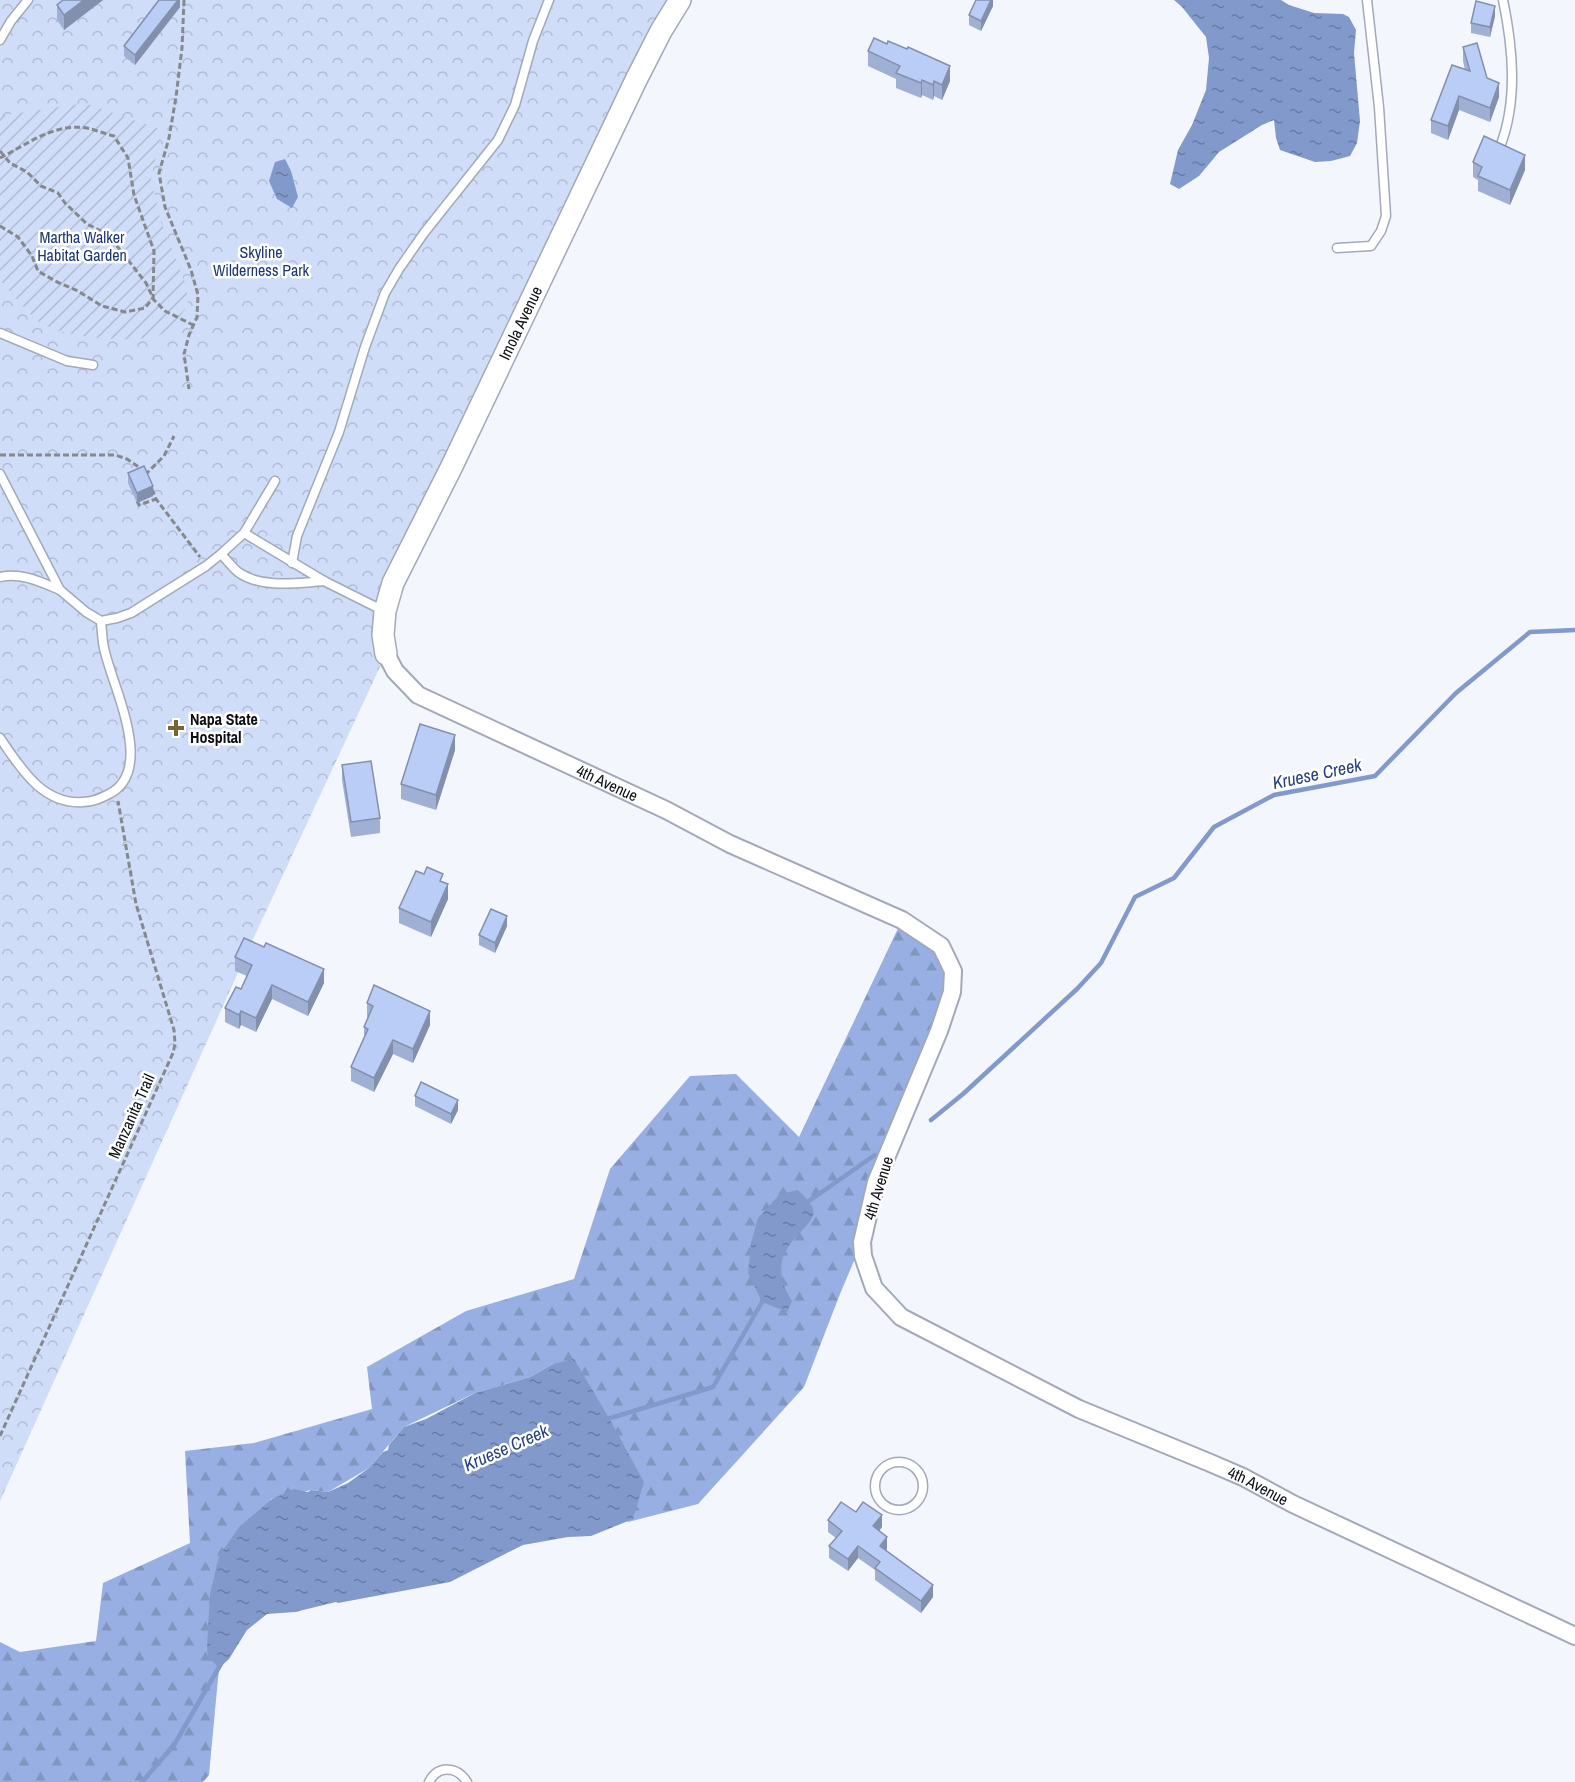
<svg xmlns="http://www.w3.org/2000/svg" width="1575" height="1782" font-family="'Archivo Narrow',sans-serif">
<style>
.forest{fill:url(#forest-firs)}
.park{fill:url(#park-crowns)}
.garden{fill:url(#garden-furrows)}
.water{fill:url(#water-ripples)}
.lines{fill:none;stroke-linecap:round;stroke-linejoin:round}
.stream{stroke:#8299cb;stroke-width:4.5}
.service-casing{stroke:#a2a9b7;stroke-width:11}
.minor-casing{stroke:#a2a9b7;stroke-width:20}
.tertiary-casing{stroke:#a2a9b7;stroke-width:24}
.path{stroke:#85888d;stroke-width:3;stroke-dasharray:6 3;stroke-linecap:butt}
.service{stroke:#fff;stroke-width:8}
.minor{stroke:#fff;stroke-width:16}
.tertiary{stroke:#fff;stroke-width:21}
.wall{fill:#9fb0d4}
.shaded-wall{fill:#8290ad}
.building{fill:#b9cdf7;stroke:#8290ad;stroke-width:1.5}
.poi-dot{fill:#7a6434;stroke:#fff;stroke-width:2}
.labels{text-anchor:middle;stroke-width:5;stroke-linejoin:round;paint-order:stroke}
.park-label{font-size:16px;fill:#1d3572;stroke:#fff}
.street-label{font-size:16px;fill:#0c0f14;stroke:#fff}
.poi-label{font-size:16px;font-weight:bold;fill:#0c0f14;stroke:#fff;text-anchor:start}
.water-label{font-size:18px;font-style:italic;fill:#27417f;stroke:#fff}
</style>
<defs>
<pattern id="forest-firs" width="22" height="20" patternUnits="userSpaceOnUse" patternTransform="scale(1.5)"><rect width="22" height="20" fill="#97afe2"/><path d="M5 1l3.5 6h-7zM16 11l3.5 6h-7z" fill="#8195c1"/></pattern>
<pattern id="park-crowns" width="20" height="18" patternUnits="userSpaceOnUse" patternTransform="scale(1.5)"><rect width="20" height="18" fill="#cfddf9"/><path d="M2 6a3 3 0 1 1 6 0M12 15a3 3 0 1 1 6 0" fill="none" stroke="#b1bcd5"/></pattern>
<pattern id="garden-furrows" width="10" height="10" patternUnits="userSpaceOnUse" patternTransform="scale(1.5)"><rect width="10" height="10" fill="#cfddf9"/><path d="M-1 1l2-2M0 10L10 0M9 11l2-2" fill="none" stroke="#b1bcd5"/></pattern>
<pattern id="water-ripples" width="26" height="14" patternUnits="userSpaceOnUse" patternTransform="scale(1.5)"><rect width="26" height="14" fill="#8299cb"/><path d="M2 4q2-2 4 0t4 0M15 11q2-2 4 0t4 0" fill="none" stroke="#697ba4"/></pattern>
</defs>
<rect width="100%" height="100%" fill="#f3f6fc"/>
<!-- forest -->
<path class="forest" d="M 902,920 L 941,946 L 953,971 L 862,1242 L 840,1294 L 804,1387 L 698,1504 L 628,1522 L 553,1364 L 530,1377 L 475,1393 L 404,1427 L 369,1468 L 328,1492 L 311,1490 L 271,1499 L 207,1646 L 219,1668 L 209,1775 L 203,1782 L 0,1782 L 0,1642 L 20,1652 L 96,1641 L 103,1583 L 190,1543 L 185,1451 L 254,1443 L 372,1409 L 367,1367 L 466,1311 L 574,1279 L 610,1169 L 690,1076 L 736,1074 L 799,1137 Z"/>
<!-- park -->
<path class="park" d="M 0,0 L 680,0 L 393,583 L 386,654 L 255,935 L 0,1501 Z"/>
<!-- garden -->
<path class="garden" d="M 85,103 L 162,130 L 151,178 L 160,219 L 186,285 L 188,305 C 181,314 172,331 160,335 C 135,344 60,338 38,321 C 24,309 12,293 0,280 L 0,116 Z"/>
<!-- water -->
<g class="water">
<path d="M 1174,0 L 1281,0 L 1289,5 L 1314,13 L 1343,14 L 1349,17 L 1356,30 L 1354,53 L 1360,121 L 1357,143 L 1350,156 L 1331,161 L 1315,162 L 1280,150 L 1276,138 L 1274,120 L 1262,125 L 1219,152 L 1199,176 L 1179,189 L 1170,184 L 1178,150 L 1192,125 L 1206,90 L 1209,58 L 1206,37 L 1182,7 Z"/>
<path d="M 285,159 L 291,171 L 298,197 L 292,208 L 277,199 L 269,181 L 275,162 Z"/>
<path d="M 798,1190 C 803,1195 811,1202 813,1209 C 819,1231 757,1245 792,1301 L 787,1312 L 762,1302 L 748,1273 L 751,1243 L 758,1218 L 780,1194 Z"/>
<path d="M 574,1359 L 609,1418 L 644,1482 L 633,1519 L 591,1536 L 568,1537 L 523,1545 L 450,1582 L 338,1603 L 336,1602 L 295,1612 L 267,1614 L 247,1630 L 229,1659 L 219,1668 L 212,1661 L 208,1661 L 207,1646 L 210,1594 L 219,1556 L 239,1527 L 272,1499 L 294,1489 L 308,1492 L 311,1490 L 328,1492 L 348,1483 L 369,1468 L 383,1452 L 388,1450 L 389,1445 L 404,1427 L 426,1419 L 475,1393 L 530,1377 L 553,1364 Z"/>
</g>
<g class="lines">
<!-- stream -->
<g class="stream">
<path d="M 931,1120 L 963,1094 L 1077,989 L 1101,963 L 1135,897 L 1174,878 L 1214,827 L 1274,795 L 1375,776 L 1456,693 L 1530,632 L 1575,630"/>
<path d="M 806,1203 L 875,1155"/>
<path d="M 604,1420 L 713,1387 L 762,1302 L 763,1298"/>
<path d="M 142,1782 L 174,1745 L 222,1662"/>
</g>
<!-- service casing -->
<g class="service-casing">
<g id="service">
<path d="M 0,40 L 11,21 L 28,0"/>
<path d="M 1500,147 C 1518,101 1513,48 1503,0"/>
<path d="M 1337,248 L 1371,246 L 1381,231 L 1386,216 L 1379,107 L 1367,0"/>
<path d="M 0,333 L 67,361 L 93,365"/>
<path d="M 0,474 L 60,590 L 86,612 L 101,621 L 117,618 L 131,613 L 206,566 L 221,554 L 244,533 L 275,481"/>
<path d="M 244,533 L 324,581 L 384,611"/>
<path d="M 221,554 C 227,560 232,567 238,572 C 261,589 297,583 324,581"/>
<path d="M 292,563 L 297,536 L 339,432 L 365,347 L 385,293 L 399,269 L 424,233 L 498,140 L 515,105 L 533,41 L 549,0"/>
<path d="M 0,577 C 21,572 41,582 60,590"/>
<path d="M 0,738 C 20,767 42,805 83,802 C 93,802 101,798 109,794 C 157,770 111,684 104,648 C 102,639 102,630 101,621"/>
<circle cx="899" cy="1486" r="24"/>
<path d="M 429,1782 C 438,1765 457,1766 467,1782"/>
</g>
</g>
<!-- minor casing -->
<g class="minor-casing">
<g id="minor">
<path id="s1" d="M 386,654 L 395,671 L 418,695 L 666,810 L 730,844 L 902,920 L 941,946 L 953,971 L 952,992 L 939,1031 L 876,1182 L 862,1242 L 863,1256 L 874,1288 L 901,1317 L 1079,1409 L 1208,1462 L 1243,1477 L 1293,1504 L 1575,1636"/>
</g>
</g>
<!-- tertiary casing -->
<g class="tertiary-casing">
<g id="tertiary">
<path id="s2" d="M 386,654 L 383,635 L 385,611 L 393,583 L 451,468 L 636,80 L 661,31 L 680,0"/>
</g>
</g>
<!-- path -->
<g class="path">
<path d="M 184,0 L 182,48 L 176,97 L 169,138 L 159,173 L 165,207 L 191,270 L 198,295 L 197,317 L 189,335 L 184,354 L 189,389"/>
<path d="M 0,151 L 10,163 L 27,172 L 41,186 L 58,193 L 65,203 L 87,224 L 101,231 L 113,241 L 146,283 L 154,300 L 165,311 L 193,325"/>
<path d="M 0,158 C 28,144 53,123 87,128 C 96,130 105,134 114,136 L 128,158 L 134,195 L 154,251 L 153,298 L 145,308 L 125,312 L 102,306 L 78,291 L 57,282 L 38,271 L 32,256 L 18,237 L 0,226"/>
<path d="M 0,455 L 115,455 L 127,459 L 143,470"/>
<path d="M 145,475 L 164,456 L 174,436"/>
<path d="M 152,489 L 156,499 L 200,557"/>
<path d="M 137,501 L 139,505 L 156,499"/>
<path d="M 0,1436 L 173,1053 L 175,1044 L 174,1030 L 136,904 L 118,801"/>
</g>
<!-- service -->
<use href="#service" class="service"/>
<!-- minor -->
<use href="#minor" class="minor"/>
<!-- tertiary -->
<use href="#tertiary" class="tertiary"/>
</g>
<!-- wall -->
<g class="wall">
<path d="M 63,0 L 103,0 L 64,30 L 57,20 L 57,5 Z"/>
<path d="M 180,0 L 180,7 L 135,65 L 124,56 L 124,46 Z"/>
<path d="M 993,0 L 993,6 L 981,31 L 969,25 L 969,15 Z"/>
<path d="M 1495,16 L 1490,37 L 1471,33 L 1471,23 Z"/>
<path d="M 1463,47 L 1487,78 L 1499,97 L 1490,122 L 1459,110 L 1448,140 L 1431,133 L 1431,120 L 1465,70 L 1463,61 Z"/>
<path d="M 868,51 L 950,81 L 942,100 L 934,96 L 933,100 L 922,95 L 921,98 L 896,88 L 896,79 L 868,66 Z"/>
<path d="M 1473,162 L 1525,170 L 1510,205 L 1478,191 L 1478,180 L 1473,177 Z"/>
<path d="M 128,473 L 153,496 L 137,503 L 128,483 Z"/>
<path d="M 455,750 L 436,810 L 401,799 L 401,784 Z"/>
<path d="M 342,765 L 380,818 L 380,833 L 351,837 L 342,780 Z"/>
<path d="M 443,882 L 448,899 L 431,937 L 399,923 L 399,908 Z"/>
<path d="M 507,926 L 495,953 L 479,945 L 479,935 Z"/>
<path d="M 235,957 L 324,983 L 308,1016 L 272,999 L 256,1032 L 241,1025 L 239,1029 L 225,1022 L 225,1008 L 241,989 L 247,976 L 235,971 Z"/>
<path d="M 367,1003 L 430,1025 L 413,1063 L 393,1054 L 374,1092 L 351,1081 L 351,1067 L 364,1038 L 364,1027 L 368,1017 L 367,1017 Z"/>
<path d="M 415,1096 L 458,1110 L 451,1124 L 415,1106 Z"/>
<path d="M 856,1512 L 882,1527 L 879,1531 L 887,1549 L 886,1550 L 933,1597 L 921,1613 L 875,1580 L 875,1570 L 858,1558 L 848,1571 L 829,1558 L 829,1546 L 836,1538 L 828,1532 L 828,1520 Z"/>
</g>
<!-- shaded-wall -->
<g class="shaded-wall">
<path d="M 84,0 L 103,0 L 64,30 L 64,15 Z"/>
<path d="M 178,0 L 180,0 L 180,7 L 135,65 L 135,55 Z"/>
<path d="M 991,0 L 993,0 L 993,6 L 981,31 L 981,21 Z"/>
<path d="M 1495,6 L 1495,16 L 1490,37 L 1490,27 Z"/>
<path d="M 950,66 L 950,81 L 942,100 L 942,85 Z"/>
<path d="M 922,80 L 922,95 L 921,98 L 921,83 Z"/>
<path d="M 934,81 L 934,96 L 933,100 L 933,85 Z"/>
<path d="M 1499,83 L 1499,97 L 1490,122 L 1490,108 Z"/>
<path d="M 1459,96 L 1459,110 L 1448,140 L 1448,126 Z"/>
<path d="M 1525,155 L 1525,170 L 1510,205 L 1510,190 Z"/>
<path d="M 153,486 L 153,496 L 137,503 L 137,493 Z"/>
<path d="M 455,735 L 455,750 L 436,810 L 436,795 Z"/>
<path d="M 448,884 L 448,899 L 431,937 L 431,922 Z"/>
<path d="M 507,916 L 507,926 L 495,953 L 495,943 Z"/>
<path d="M 324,969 L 324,983 L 308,1016 L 308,1002 Z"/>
<path d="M 272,985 L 272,999 L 256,1032 L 256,1018 Z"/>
<path d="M 241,1011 L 241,1025 L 239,1029 L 239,1015 Z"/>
<path d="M 430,1011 L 430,1025 L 413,1063 L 413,1049 Z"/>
<path d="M 393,1040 L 393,1054 L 374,1092 L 374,1078 Z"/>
<path d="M 458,1100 L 458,1110 L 451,1124 L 451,1114 Z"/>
<path d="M 882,1515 L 882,1527 L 873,1538 L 873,1526 Z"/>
<path d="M 887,1537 L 887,1549 L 880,1558 L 880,1546 Z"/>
<path d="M 858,1546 L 858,1558 L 848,1571 L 848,1559 Z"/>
<path d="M 933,1585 L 933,1597 L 921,1613 L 921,1601 Z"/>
</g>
<!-- building -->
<g class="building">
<path d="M 63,0 L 84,0 L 64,15 L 57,5 Z"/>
<path d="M 159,0 L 178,0 L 135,55 L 124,46 Z"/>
<path d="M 976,0 L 991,0 L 981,21 L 969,15 Z"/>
<path d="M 1476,1 L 1495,6 L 1490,27 L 1471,23 Z"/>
<path d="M 874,38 L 887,44 L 888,41 L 907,49 L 908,47 L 950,66 L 942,85 L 934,81 L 933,85 L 922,80 L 921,83 L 896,73 L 900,66 L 868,51 Z"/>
<path d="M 1477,43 L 1487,78 L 1499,83 L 1490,108 L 1459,96 L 1448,126 L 1431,120 L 1452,65 L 1470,71 L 1463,47 Z"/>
<path d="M 1484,136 L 1525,155 L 1510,190 L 1478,176 L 1482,167 L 1473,162 Z"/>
<path d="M 144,466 L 153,486 L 137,493 L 128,473 Z"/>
<path d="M 420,724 L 455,735 L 436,795 L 401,784 Z"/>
<path d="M 371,761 L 380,818 L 351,822 L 342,765 Z"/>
<path d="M 427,867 L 443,874 L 440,881 L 448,884 L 431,922 L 399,908 L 416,871 L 424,874 Z"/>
<path d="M 491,909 L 507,916 L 495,943 L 479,935 Z"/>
<path d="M 244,938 L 264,947 L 266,943 L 324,969 L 308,1002 L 272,985 L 256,1018 L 241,1011 L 239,1015 L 225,1008 L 236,987 L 241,989 L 252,965 L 235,957 Z"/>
<path d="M 374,985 L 430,1011 L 413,1049 L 393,1040 L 374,1078 L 351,1067 L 368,1029 L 364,1027 L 373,1006 L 367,1003 Z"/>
<path d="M 421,1082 L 458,1100 L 451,1114 L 415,1096 Z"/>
<path d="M 841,1502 L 856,1512 L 863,1502 L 882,1515 L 873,1526 L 887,1537 L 880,1546 L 933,1585 L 921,1601 L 875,1568 L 880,1562 L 858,1546 L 848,1559 L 829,1546 L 842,1531 L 828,1520 Z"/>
</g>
<!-- markers -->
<path class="poi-dot" d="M173 719h6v6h6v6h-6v6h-6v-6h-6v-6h6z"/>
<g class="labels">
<!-- park labels -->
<g class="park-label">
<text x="82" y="243">Martha Walker<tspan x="82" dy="18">Habitat Garden</tspan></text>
<text x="261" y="258">Skyline<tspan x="261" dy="18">Wilderness Park</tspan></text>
</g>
<!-- street labels -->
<g class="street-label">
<text dy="6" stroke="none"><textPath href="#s2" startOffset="362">Imola Avenue</textPath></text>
<text dy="6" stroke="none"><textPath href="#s1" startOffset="261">4th Avenue</textPath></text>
<text transform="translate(131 1116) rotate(-66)" y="6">Manzanita Trail</text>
<text transform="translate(878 1188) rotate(-73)" y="6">4th Avenue</text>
<text dy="6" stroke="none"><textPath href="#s1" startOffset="1431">4th Avenue</textPath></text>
</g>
<!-- poi labels -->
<g class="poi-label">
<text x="190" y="725">Napa State<tspan x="190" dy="18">Hospital</tspan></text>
</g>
<!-- water labels -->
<g class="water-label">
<text transform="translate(1317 774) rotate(-12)" y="6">Kruese Creek</text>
<text transform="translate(506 1448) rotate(-24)" y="6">Kruese Creek</text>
</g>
</g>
</svg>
